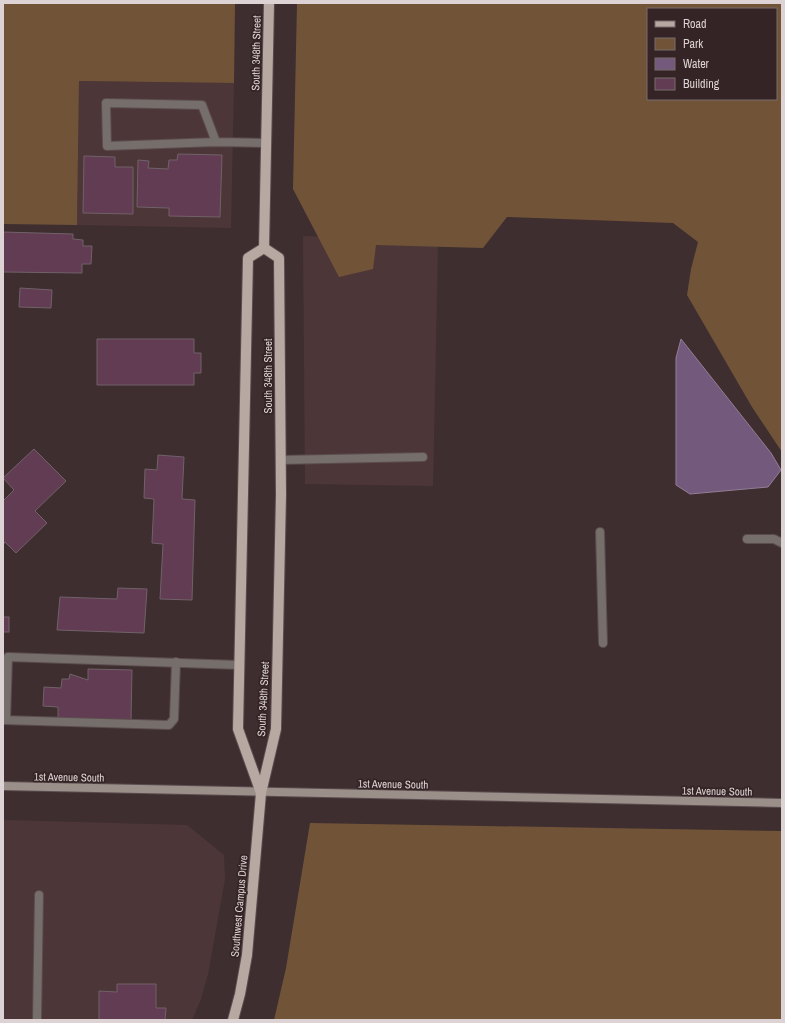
<svg xmlns="http://www.w3.org/2000/svg" width="785" height="1023" font-family="'Archivo Narrow',sans-serif">
<style>
.built{fill:#4d3638}
.green{fill:#715438;fill-rule:evenodd}
.water{fill:#73597c;stroke:#937e96}
.building{fill:#623c52;stroke:#716169}
.lines{fill:none;stroke-linecap:round;stroke-linejoin:round}
.service-casing{stroke:#5b4c4e;stroke-width:10}
.secondary-casing{stroke:#5b4c4e;stroke-width:10}
.primary-casing{stroke:#5b4c4e;stroke-width:12}
.service{stroke:#766e6b;stroke-width:8}
.secondary{stroke:#9b8f8a;stroke-width:8}
.primary{stroke:#b8a8a2;stroke-width:10}
.labels{text-anchor:middle;stroke-width:3.5;stroke-linejoin:round;paint-order:stroke}
.street-label{font-size:11px;fill:#ded3d4;stroke:#342426}
</style>
<rect width="100%" height="100%" fill="#3e2e30"/>
<!-- built -->
<g class="built">
<path d="M 79,81 L 234,83 L 231,228 L 77,225 Z"/>
<path d="M 303,236 L 438,241 L 433,486 L 305,484 Z"/>
<path d="M 3,820 L 187,825 L 224,855 L 225,879 L 208,974 L 201,999 L 192,1020 L 3,1020 Z"/>
</g>
<!-- green -->
<g class="green">
<path d="M 3,3 L 235,3 L 234,83 L 79,81 L 77,225 L 3,224 Z"/>
<path d="M 297,3 L 782,3 L 782,452 L 752,407 L 687,295 L 691,269 L 698,242 L 673,223 L 507,217 L 483,248 L 376,245 L 373,269 L 339,277 L 293,189 ZM 648,9 L 776,9 L 776,99 L 648,99 Z"/>
<path d="M 310,823 L 782,831 L 782,1020 L 274,1020 L 286,968 Z"/>
</g>
<!-- water -->
<path class="water" d="M 681,339 L 771,453 L 781,470 L 768,487 L 690,494 L 676,485 L 676,358 Z"/>
<!-- building -->
<g class="building">
<path d="M 178,154 L 222,155 L 220,217 L 169,216 L 169,208 L 137,207 L 138,160 L 149,161 L 148,168 L 168,169 L 169,160 L 177,160 Z"/>
<path d="M 84,156 L 115,157 L 115,167 L 133,167 L 133,214 L 83,213 Z"/>
<path d="M 3,232 L 73,234 L 73,239 L 83,240 L 83,246 L 92,246 L 91,264 L 82,264 L 82,273 L 3,272 Z"/>
<path d="M 20,288 L 52,290 L 51,308 L 19,307 Z"/>
<path d="M 97,339 L 194,339 L 194,353 L 201,353 L 201,373 L 194,373 L 194,385 L 97,385 Z"/>
<path d="M 34,449 L 66,481 L 35,511 L 47,523 L 16,553 L 5,542 L 3,545 L 3,501 L 14,490 L 3,478 Z"/>
<path d="M 158,455 L 184,457 L 182,499 L 195,500 L 192,600 L 160,599 L 163,544 L 152,543 L 154,499 L 144,498 L 145,469 L 157,470 Z"/>
<path d="M 118,588 L 147,589 L 144,633 L 57,630 L 60,597 L 117,599 Z"/>
<rect x="3" y="617" width="6" height="15"/>
<path d="M 88,669 L 132,670 L 131,721 L 58,719 L 58,707 L 43,706 L 44,687 L 61,688 L 62,679 L 69,679 L 70,674 L 88,680 Z"/>
<path d="M 117,984 L 156,984 L 156,1008 L 166,1008 L 165,1020 L 99,1020 L 99,991 L 117,992 Z"/>
</g>
<g class="lines">
<!-- service casing -->
<g class="service-casing">
<g id="service">
<path d="M 216,142 L 202,105 L 106,103 L 107,146 L 216,142 L 266,143"/>
<path d="M 280,460 L 423,457"/>
<path d="M 600,532 L 603,643"/>
<path d="M 747,539 L 774,539 L 782,543"/>
<path d="M 3,720 L 169,725 L 174,719 L 176,662"/>
<path d="M 6,720 L 8,657 L 239,665"/>
<path d="M 37,1020 L 39,895"/>
</g>
</g>
<!-- secondary casing -->
<g class="secondary-casing">
<path id="secondary" d="M 3,786 L 782,803"/>
</g>
<!-- primary casing -->
<g class="primary-casing">
<g id="primary">
<path d="M 264,248 L 269,3"/>
<path d="M 261,793 L 238,729 L 248,258 L 264,248"/>
<path d="M 233,1020 L 240,994 L 247,955 L 261,793 L 276,729 L 281,495 L 279,258 L 264,248"/>
</g>
</g>
<!-- service -->
<use href="#service" class="service"/>
<!-- secondary -->
<use href="#secondary" class="secondary"/>
<!-- primary -->
<use href="#primary" class="primary"/>
</g>
<g class="labels">
<!-- street labels -->
<g class="street-label">
<text transform="translate(256 53) rotate(-89)" y="4">South 348th Street</text>
<text transform="translate(268 376) rotate(-90)" y="4">South 348th Street</text>
<text transform="translate(263 699) rotate(-87)" y="4">South 348th Street</text>
<text transform="translate(69 777) rotate(1)" y="4">1st Avenue South</text>
<text transform="translate(393 784) rotate(1)" y="4">1st Avenue South</text>
<text transform="translate(717 791) rotate(1)" y="4">1st Avenue South</text>
<text transform="translate(239 906) rotate(-85)" y="4">Southwest Campus Drive</text>
</g>
</g>
<!-- border -->
<rect width="785" height="1023" fill="none" stroke="#ded3d4" stroke-width="8"/>
<!-- legend -->
<rect x="647" y="8" width="130" height="92" fill="#342426" stroke="#786a6c"/>
<rect x="655" y="21" width="20" height="6" fill="#b8a8a2" stroke="#786a6c"/>
<text x="683" y="28" font-size="12" fill="#ded3d4">Road</text>
<rect x="655" y="38" width="20" height="12" fill="#715438" stroke="#786a6c"/>
<text x="683" y="48" font-size="12" fill="#ded3d4">Park</text>
<rect x="655" y="58" width="20" height="12" fill="#73597c" stroke="#786a6c"/>
<text x="683" y="68" font-size="12" fill="#ded3d4">Water</text>
<rect x="655" y="78" width="20" height="12" fill="#623c52" stroke="#786a6c"/>
<text x="683" y="88" font-size="12" fill="#ded3d4">Building</text>
</svg>
